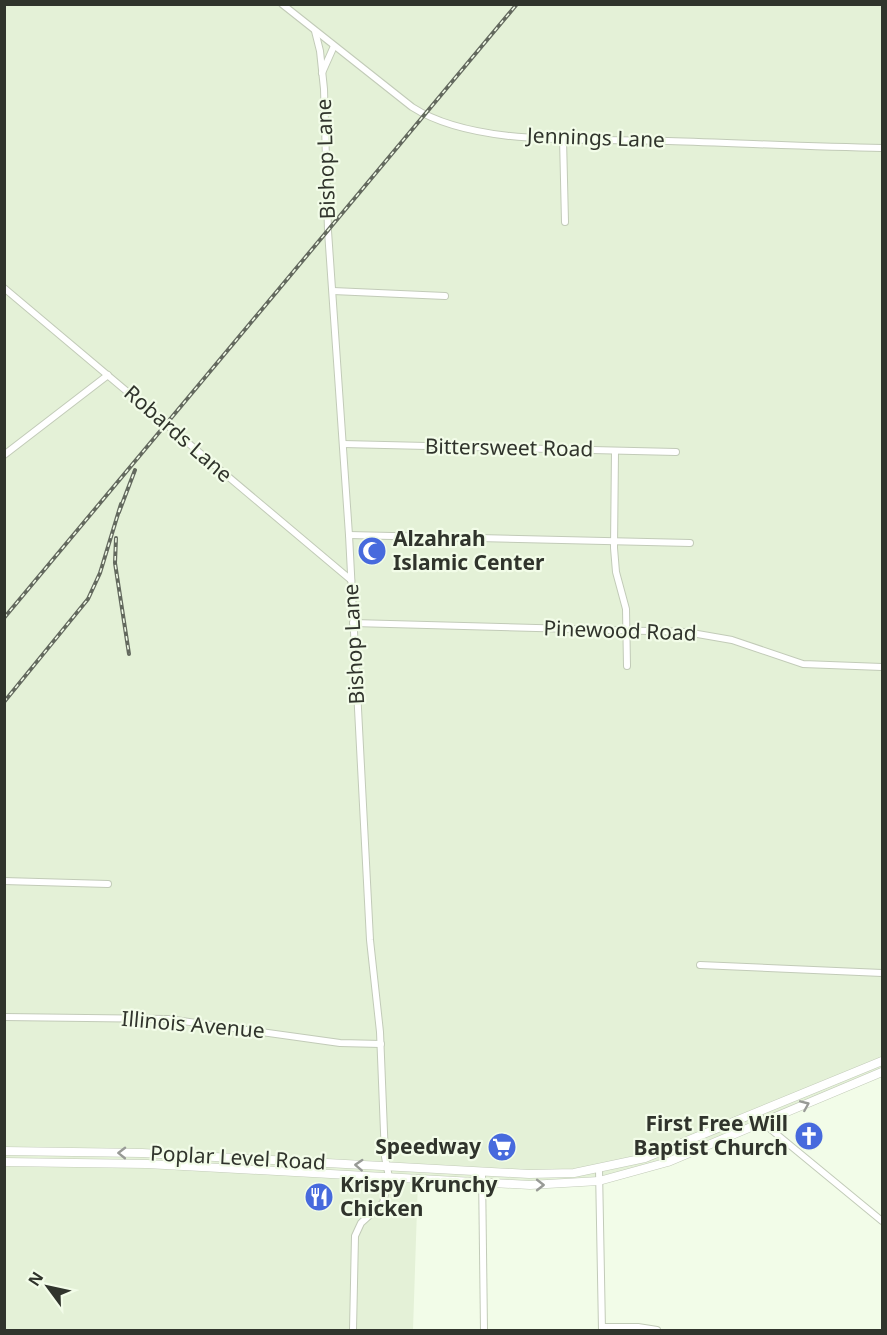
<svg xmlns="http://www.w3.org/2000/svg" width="887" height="1335" font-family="'Noto Sans',sans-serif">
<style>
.built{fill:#e4f1d7}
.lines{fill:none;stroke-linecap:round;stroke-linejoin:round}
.minor-casing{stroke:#c2cbb8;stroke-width:8}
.major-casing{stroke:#c2cbb8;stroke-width:9}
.minor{stroke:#fff;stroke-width:6}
.major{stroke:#fff;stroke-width:8}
.rail-casing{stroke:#63695e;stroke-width:4}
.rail{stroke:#f2fce8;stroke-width:1.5;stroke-dasharray:4.5;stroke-linecap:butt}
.oneway{stroke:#989a96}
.labels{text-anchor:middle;stroke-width:4.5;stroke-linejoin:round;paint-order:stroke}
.street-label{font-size:21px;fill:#30342c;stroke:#f2fce8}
.poi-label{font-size:21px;font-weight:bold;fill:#30342c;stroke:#f2fce8;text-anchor:start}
</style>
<rect width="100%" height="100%" fill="#f2fce8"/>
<!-- built -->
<path class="built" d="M 5,5 L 882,5 L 882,1072 L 668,1162 L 599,1181 L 546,1185 L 418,1179 L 413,1330 L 5,1330 Z"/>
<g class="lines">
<!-- minor casing -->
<g class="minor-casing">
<g id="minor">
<path d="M 282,4 L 412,107 C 476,148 592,138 668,141 C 739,143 811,147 882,148"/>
<path d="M 315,31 L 320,51 L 324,89 L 328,231 L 349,535 L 370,940 L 380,1032 L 385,1157 L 389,1177 L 383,1203 L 361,1223 L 355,1236 L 353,1330"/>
<path d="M 322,73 L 334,46"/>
<path d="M 563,138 L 565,222"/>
<path d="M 4,288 L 351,580"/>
<path d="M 333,291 L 445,296"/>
<path d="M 343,444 L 676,452"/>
<path d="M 615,451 L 614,548 L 616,572 L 626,609 L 627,666"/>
<path d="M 4,455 L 108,375"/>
<path d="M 349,535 L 690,543"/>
<path d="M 353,623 L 686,632 L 732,640 L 803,664 L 882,667"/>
<path d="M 4,881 L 108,884"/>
<path d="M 700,965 L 882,973"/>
<path d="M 4,1017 L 168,1019 L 340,1043 L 381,1044"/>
<path d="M 758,1112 L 763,1123 L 882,1221"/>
<path d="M 599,1169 L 602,1330"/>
<path d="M 482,1172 L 484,1330"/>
<path d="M 602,1327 L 638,1327 L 657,1330"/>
</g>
</g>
<!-- major casing -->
<g class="major-casing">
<g id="major">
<path d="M 4,1151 L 142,1153 L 529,1174 L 574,1173 L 645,1158 L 882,1061"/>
<path d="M 4,1162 L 147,1164 L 530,1185 L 599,1181 L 668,1162 L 882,1072"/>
</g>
</g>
<!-- minor -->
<use href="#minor" class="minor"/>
<!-- major -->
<use href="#major" class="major"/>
<!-- rail casing -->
<g class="rail-casing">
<g id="rail">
<path d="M 119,512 L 135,470"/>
<path d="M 116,538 L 115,563 L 129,654"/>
<path d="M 4,618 L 517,4"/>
<path d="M 4,702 L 88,599 L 100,573 L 121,504"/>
</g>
</g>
<!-- rail -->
<use href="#rail" class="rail"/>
</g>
<!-- one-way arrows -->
<defs><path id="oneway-chevron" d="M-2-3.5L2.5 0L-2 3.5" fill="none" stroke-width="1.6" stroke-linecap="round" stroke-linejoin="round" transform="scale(1.5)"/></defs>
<g class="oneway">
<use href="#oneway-chevron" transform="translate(805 1105) rotate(-23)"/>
<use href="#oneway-chevron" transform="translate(122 1153) rotate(-179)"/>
<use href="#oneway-chevron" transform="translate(359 1165) rotate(-177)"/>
<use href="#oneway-chevron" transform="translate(540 1185)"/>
</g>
<!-- icons -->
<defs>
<g id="mosque-disc" transform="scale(1.5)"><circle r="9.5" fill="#476add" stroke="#f2fce8"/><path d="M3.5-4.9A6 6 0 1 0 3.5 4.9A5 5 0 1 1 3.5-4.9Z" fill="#fff"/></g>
<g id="church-disc" transform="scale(1.5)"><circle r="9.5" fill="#476add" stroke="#f2fce8"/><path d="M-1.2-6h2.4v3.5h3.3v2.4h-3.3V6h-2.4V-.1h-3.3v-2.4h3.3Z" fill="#fff"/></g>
<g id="supermarket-disc" transform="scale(1.5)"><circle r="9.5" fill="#476add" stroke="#f2fce8"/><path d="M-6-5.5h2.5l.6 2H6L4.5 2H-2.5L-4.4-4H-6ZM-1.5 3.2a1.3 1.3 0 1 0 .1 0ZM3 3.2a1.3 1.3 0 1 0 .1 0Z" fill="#fff"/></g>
<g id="restaurant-disc" transform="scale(1.5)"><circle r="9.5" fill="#476add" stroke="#f2fce8"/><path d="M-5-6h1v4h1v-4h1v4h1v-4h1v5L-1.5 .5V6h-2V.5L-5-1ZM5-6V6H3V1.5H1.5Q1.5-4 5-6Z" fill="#fff"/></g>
</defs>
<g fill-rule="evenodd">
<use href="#mosque-disc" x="372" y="551"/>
<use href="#church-disc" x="809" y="1136"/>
<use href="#supermarket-disc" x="502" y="1147"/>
<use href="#restaurant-disc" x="319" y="1197"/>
</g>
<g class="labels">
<!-- street labels -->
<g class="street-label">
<text transform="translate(596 138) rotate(2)" y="7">Jennings Lane</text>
<text transform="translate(326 159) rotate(-92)" y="7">Bishop Lane</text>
<text transform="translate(178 434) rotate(41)" y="7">Robards Lane</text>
<text transform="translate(509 448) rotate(1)" y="7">Bittersweet Road</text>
<text transform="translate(620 631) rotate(2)" y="7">Pinewood Road</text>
<text transform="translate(354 644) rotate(-93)" y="7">Bishop Lane</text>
<text transform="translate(193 1025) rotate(5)" y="7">Illinois Avenue</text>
<text transform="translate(238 1158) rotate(3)" y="7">Poplar Level Road</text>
</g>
<!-- poi labels -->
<g class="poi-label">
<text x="393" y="546">Alzahrah<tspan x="393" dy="24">Islamic Center</tspan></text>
<text x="788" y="1131" text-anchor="end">First Free Will<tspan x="788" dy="24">Baptist Church</tspan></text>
<text x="481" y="1154" text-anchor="end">Speedway</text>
<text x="340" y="1192">Krispy Krunchy<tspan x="340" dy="24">Chicken</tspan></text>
</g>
</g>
<!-- border -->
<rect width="887" height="1335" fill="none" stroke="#30342c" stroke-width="12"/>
<!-- north arrow -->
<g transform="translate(48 1287) rotate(303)" stroke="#f2fce8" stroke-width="4.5" paint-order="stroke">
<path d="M0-4.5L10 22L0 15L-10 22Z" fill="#30342c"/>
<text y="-9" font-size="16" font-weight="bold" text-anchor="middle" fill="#30342c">N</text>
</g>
</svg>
